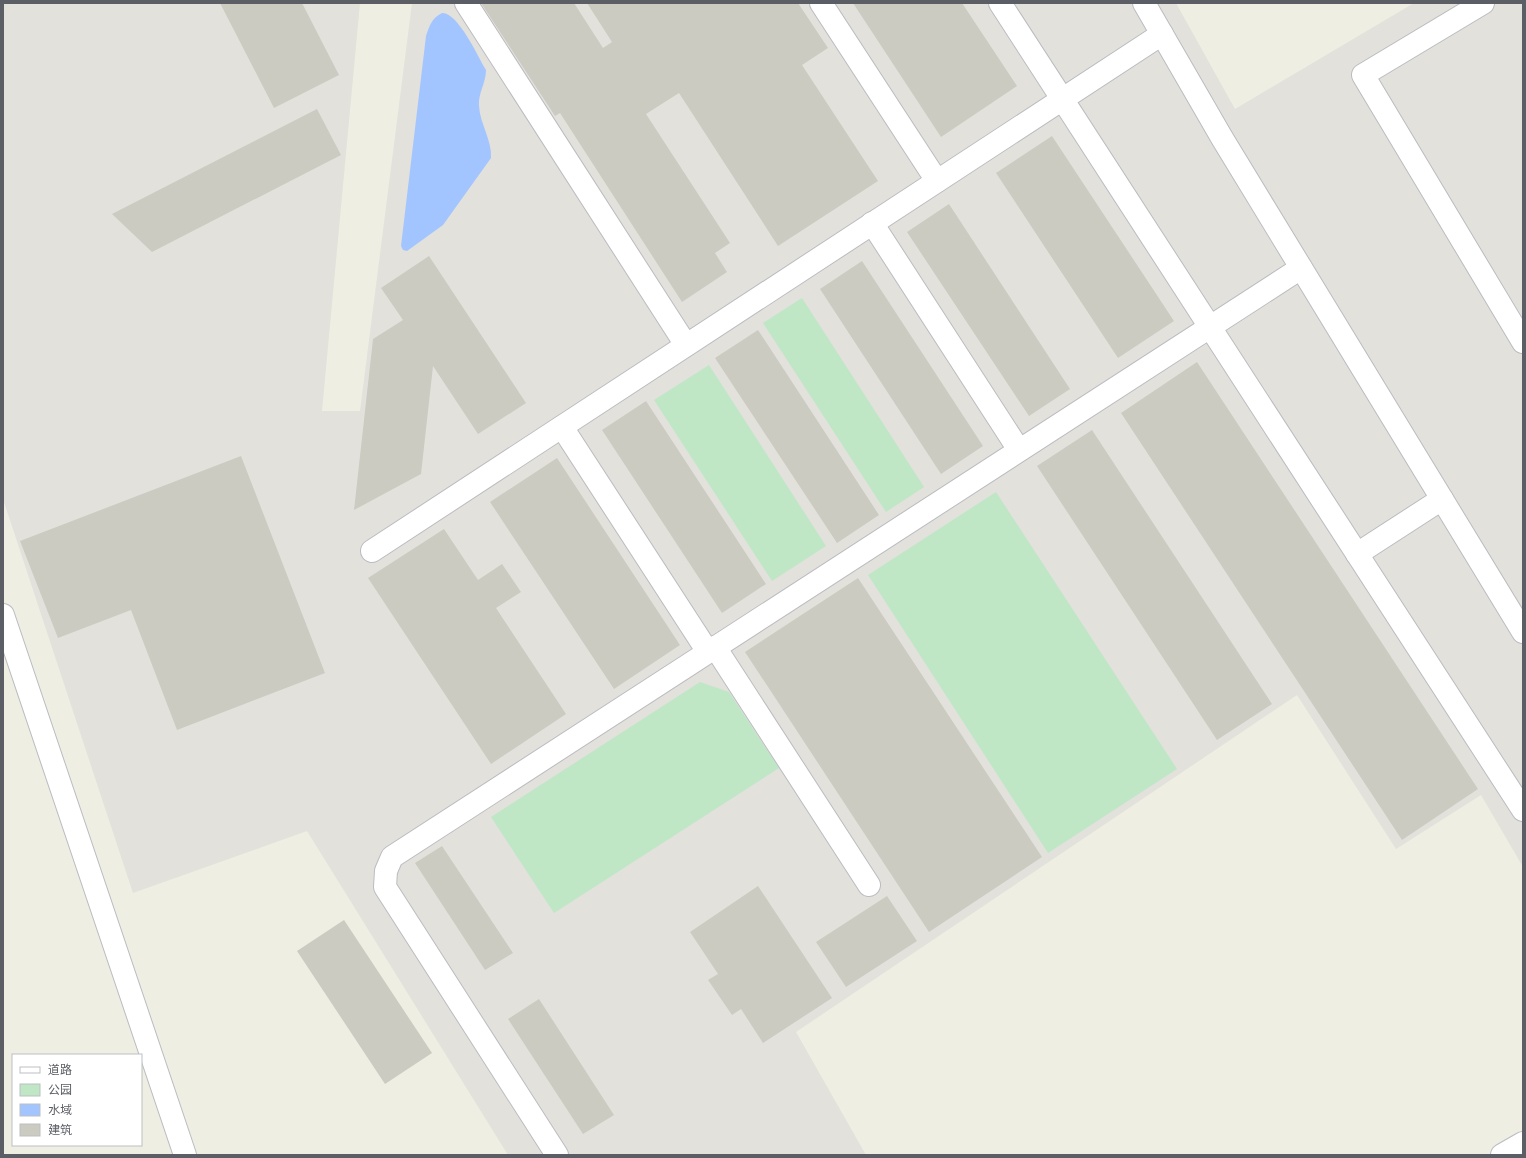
<svg xmlns="http://www.w3.org/2000/svg" width="1526" height="1158" font-family="'Noto Sans','Noto Sans SC',sans-serif">
<style>
.industrial{fill:#e2e1db}
.green{fill:#bfe7c6}
.water{fill:#a3c5ff}
.building{fill:#cbcbc2}
.lines{fill:none;stroke-linecap:round;stroke-linejoin:round}
.minor-casing{stroke:#bbbcc2;stroke-width:24}
.minor{stroke:#fff;stroke-width:22}
</style>
<rect width="100%" height="100%" fill="#eeeee3"/>
<!-- industrial -->
<path class="industrial" d="M 3,3 L 360,3 L 322,411 L 360,411 L 412,3 L 1176,3 L 1235,109 L 1414,3 L 1523,3 L 1523,867 L 1481,795 L 1396,849 L 1297,695 L 796,1032 L 866,1155 L 508,1155 L 307,831 L 133,893 L 3,499 Z"/>
<!-- green -->
<g class="green">
<path d="M 802,298 L 924,487 L 886,512 L 763,323 Z"/>
<path d="M 709,365 L 826,546 L 772,581 L 654,400 Z"/>
<path d="M 996,492 L 1177,769 L 1048,853 L 868,575 Z"/>
<path d="M 700,682 L 729,692 L 779,768 L 554,913 L 491,817 Z"/>
</g>
<!-- water -->
<path class="water" d="M 442,13 C 458,12 478,57 486,70 C 486,83 478,93 479,106 C 480,124 492,140 491,158 L 443,225 L 407,251 L 403,250 L 401,246 L 426,36 C 430,25 431,19 442,13 Z"/>
<!-- building -->
<g class="building">
<path d="M 220,3 L 302,3 L 339,75 L 274,108 Z"/>
<path d="M 481,3 L 574,3 L 603,48 L 612,42 L 587,3 L 669,3 L 670,4 L 672,3 L 798,3 L 828,48 L 802,65 L 878,181 L 778,246 L 679,93 L 646,114 L 730,243 L 715,253 L 727,272 L 682,302 L 560,113 L 555,116 Z"/>
<path d="M 853,3 L 962,3 L 1017,86 L 941,137 Z"/>
<path d="M 317,109 L 341,155 L 152,252 L 112,214 Z"/>
<path d="M 1052,136 L 1174,321 L 1118,358 L 996,173 Z"/>
<path d="M 949,204 L 1070,389 L 1029,416 L 907,232 Z"/>
<path d="M 429,256 L 526,403 L 478,434 L 433,366 L 421,474 L 354,510 L 373,339 L 403,320 L 381,288 Z"/>
<path d="M 862,261 L 983,446 L 941,474 L 820,289 Z"/>
<path d="M 758,330 L 879,515 L 837,543 L 715,358 Z"/>
<path d="M 1197,362 L 1478,789 L 1402,840 L 1121,413 Z"/>
<path d="M 646,401 L 766,584 L 722,613 L 602,430 Z"/>
<path d="M 1092,430 L 1272,704 L 1217,740 L 1037,466 Z"/>
<path d="M 241,456 L 325,673 L 177,730 L 131,610 L 58,638 L 20,541 Z"/>
<path d="M 557,458 L 680,645 L 614,689 L 490,502 Z"/>
<path d="M 444,529 L 478,580 L 502,564 L 521,592 L 496,608 L 566,714 L 491,764 L 368,578 Z"/>
<path d="M 858,578 L 1042,857 L 929,932 L 745,652 Z"/>
<path d="M 442,846 L 513,953 L 485,970 L 415,863 Z"/>
<path d="M 758,886 L 832,998 L 763,1043 L 741,1009 L 732,1015 L 708,980 L 718,974 L 690,932 Z"/>
<path d="M 887,896 L 917,941 L 846,987 L 816,942 Z"/>
<path d="M 344,920 L 432,1053 L 385,1084 L 297,951 Z"/>
<path d="M 539,999 L 614,1115 L 583,1134 L 508,1019 Z"/>
</g>
<g class="lines">
<!-- minor casing -->
<g class="minor-casing">
<g id="minor">
<path d="M 466,3 L 686,345"/>
<path d="M 821,3 L 937,181"/>
<path d="M 1000,3 L 1523,810"/>
<path d="M 1144,3 L 1222,138 L 1523,632"/>
<path d="M 1483,3 L 1363,75 L 1523,342"/>
<path d="M 872,223 L 1019,450"/>
<path d="M 562,427 L 708,652"/>
<path d="M 372,551 L 1162,34"/>
<path d="M 1357,554 L 1442,499"/>
<path d="M 3,615 L 185,1155"/>
<path d="M 715,647 L 869,885"/>
<path d="M 557,1155 L 385,887 L 386,871 L 392,857 L 1301,268"/>
<path d="M 1502,1155 L 1523,1143"/>
</g>
</g>
<!-- minor -->
<use href="#minor" class="minor"/>
</g>
<!-- border -->
<rect width="1526" height="1158" fill="none" stroke="#5b5e64" stroke-width="8"/>
<!-- legend -->
<rect x="12" y="1054" width="130" height="92" fill="#ffffff" stroke="#bdbfc1"/>
<rect x="20" y="1067" width="20" height="6" fill="#ffffff" stroke="#bdbfc1"/>
<text x="48" y="1074" font-size="12" fill="#5b5e64">道路</text>
<rect x="20" y="1084" width="20" height="12" fill="#bfe7c6" stroke="#bdbfc1"/>
<text x="48" y="1094" font-size="12" fill="#5b5e64">公园</text>
<rect x="20" y="1104" width="20" height="12" fill="#a3c5ff" stroke="#bdbfc1"/>
<text x="48" y="1114" font-size="12" fill="#5b5e64">水域</text>
<rect x="20" y="1124" width="20" height="12" fill="#cbcbc2" stroke="#bdbfc1"/>
<text x="48" y="1134" font-size="12" fill="#5b5e64">建筑</text>
</svg>
